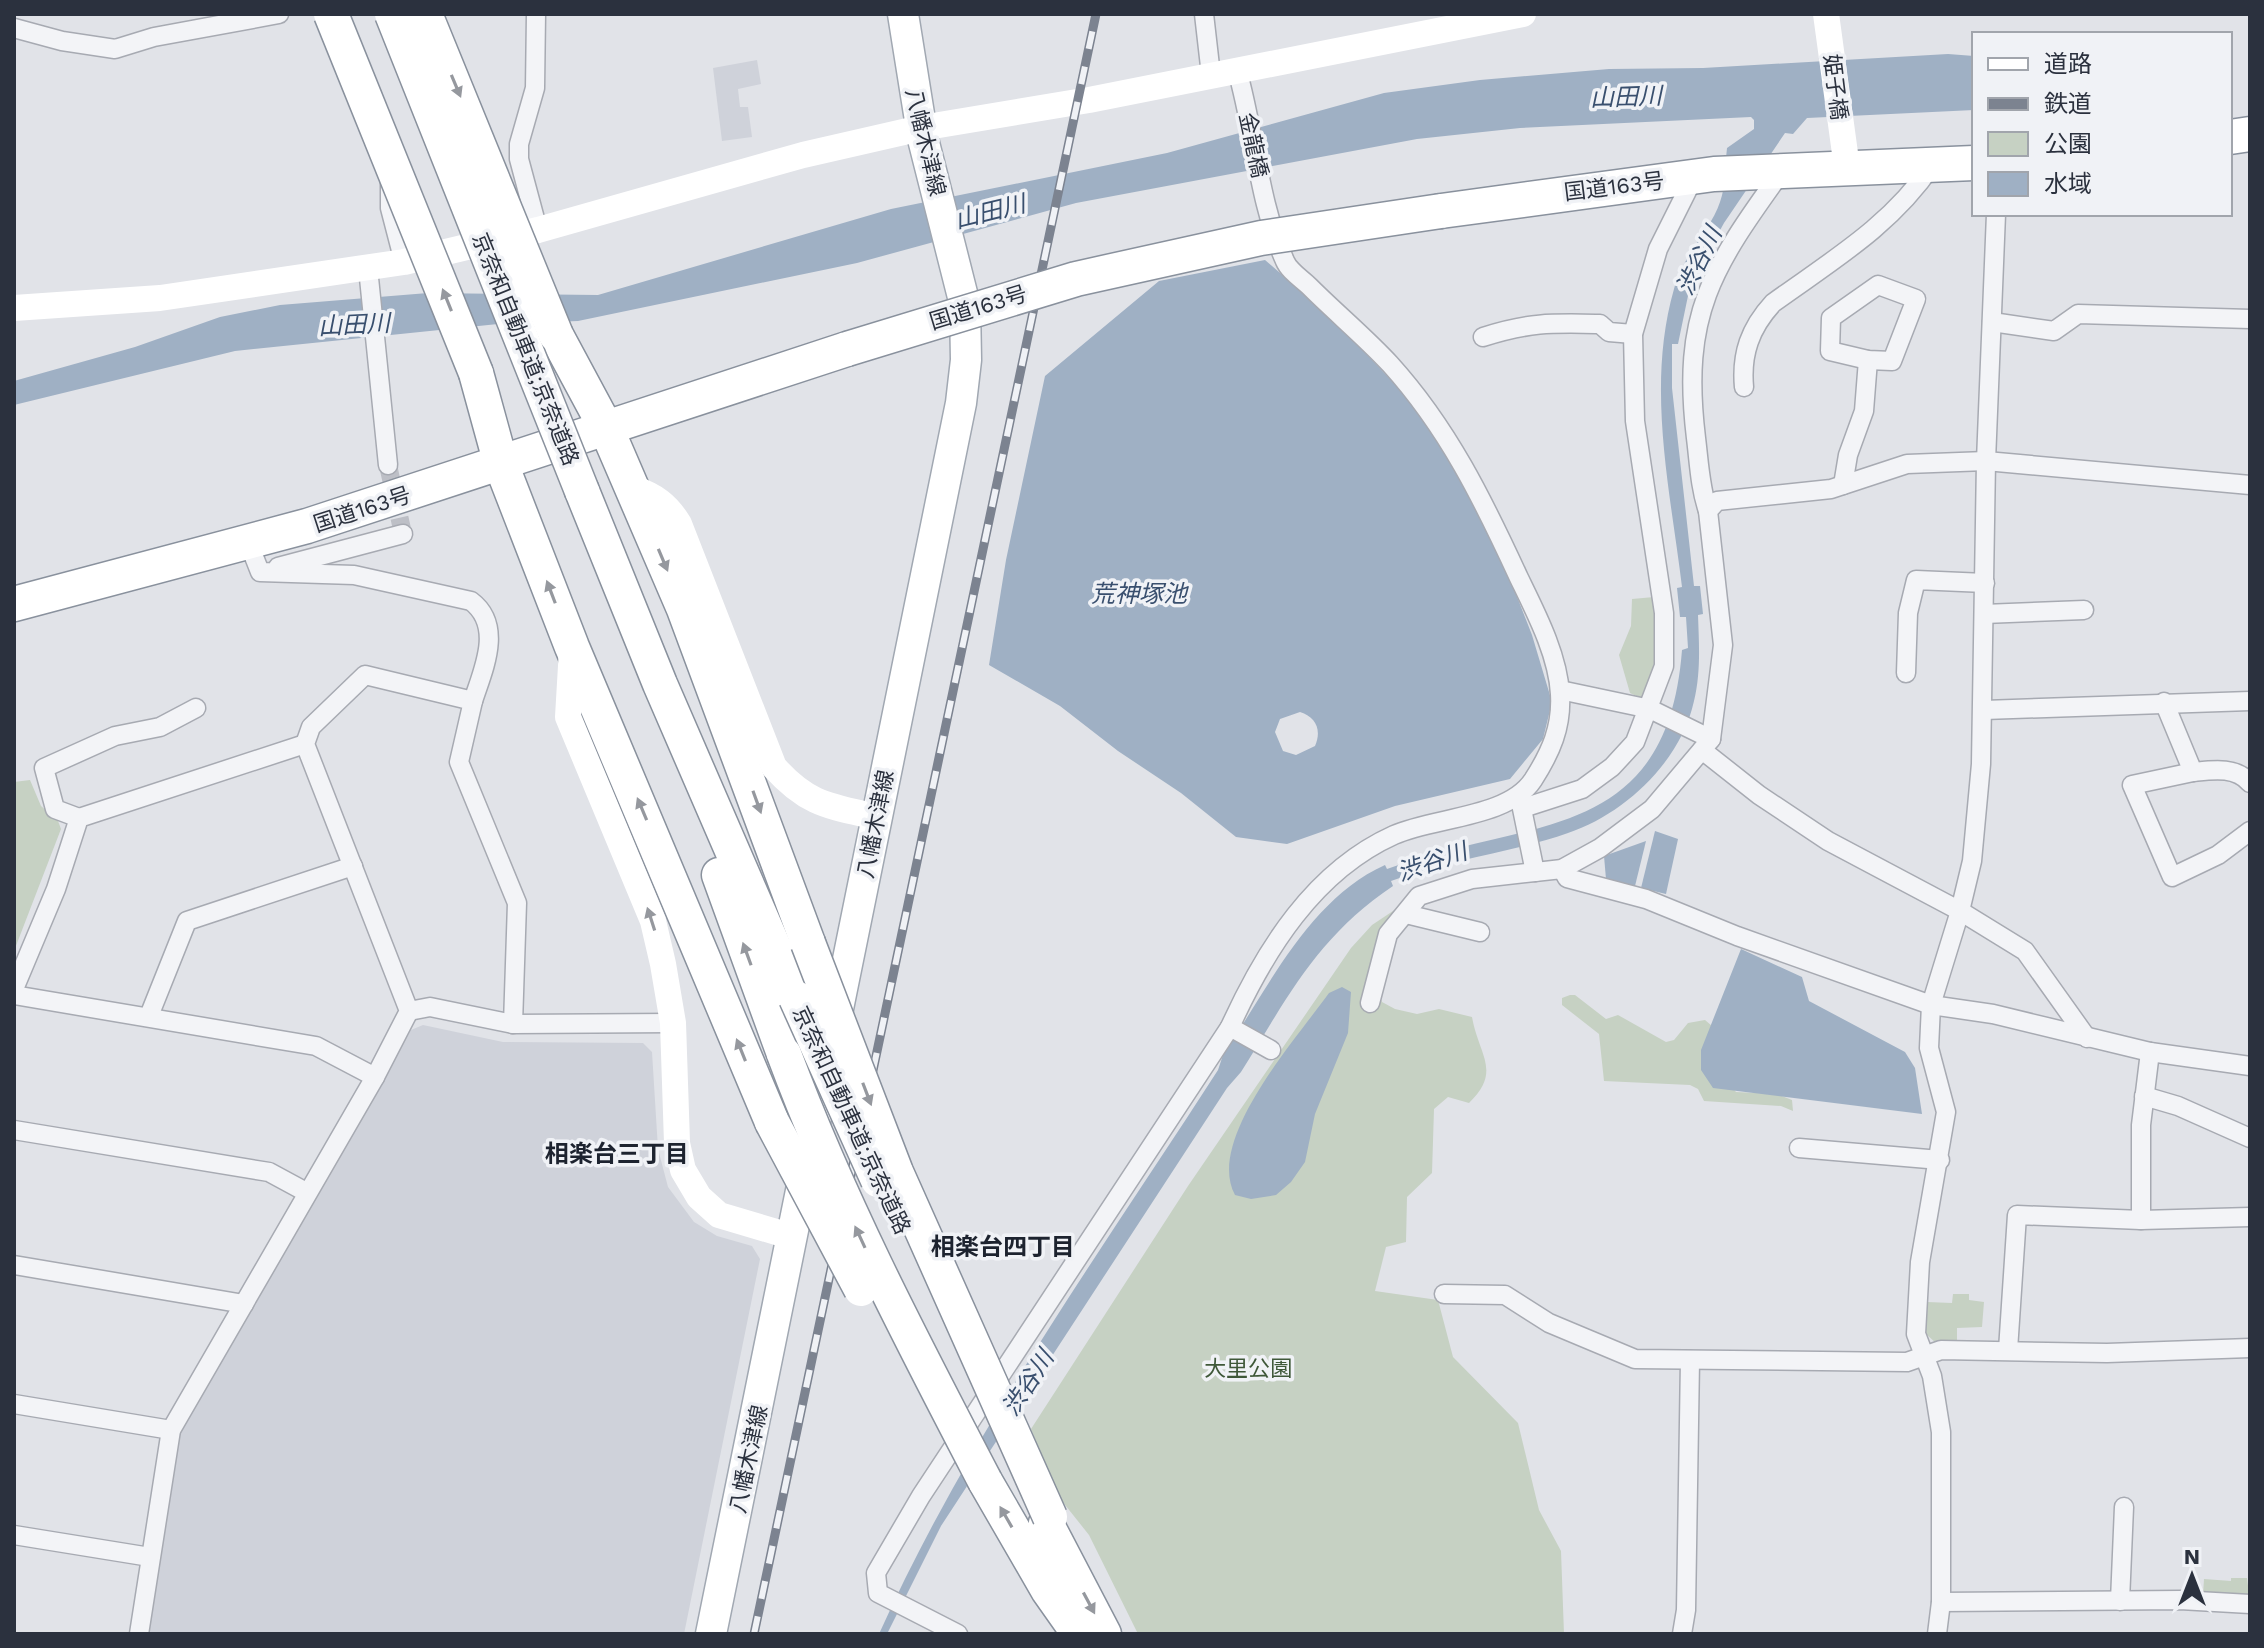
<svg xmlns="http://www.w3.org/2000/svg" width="2264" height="1648" font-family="'Work Sans','Noto Sans JP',sans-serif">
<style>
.built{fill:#cfd2da}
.green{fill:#c6d1c3}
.water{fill:#9fb0c4;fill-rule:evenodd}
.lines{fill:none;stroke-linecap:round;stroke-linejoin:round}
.street-tunnel{stroke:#bdbfc6;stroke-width:18;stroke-dasharray:18 9;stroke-linecap:butt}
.street-casing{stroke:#a7aab2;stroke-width:21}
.primary-casing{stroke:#a1a8b2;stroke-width:33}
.highway-casing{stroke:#89919d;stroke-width:37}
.street{stroke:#f3f4f7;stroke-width:18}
.secondary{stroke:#fff;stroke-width:26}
.primary{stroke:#fff;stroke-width:30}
.highway{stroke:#fff;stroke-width:34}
.rail-casing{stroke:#7c8390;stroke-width:9}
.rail{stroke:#f0f2f6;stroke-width:6;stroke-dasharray:18;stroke-linecap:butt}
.highway-bridge-casing{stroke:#89919d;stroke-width:37;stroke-linecap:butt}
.highway-bridge{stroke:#fff;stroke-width:34}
.oneway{fill:#95989e}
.labels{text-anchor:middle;stroke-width:7;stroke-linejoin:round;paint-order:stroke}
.street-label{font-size:22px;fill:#2b313e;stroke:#f0f2f6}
.park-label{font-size:22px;fill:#3f5839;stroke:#f0f2f6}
.water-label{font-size:24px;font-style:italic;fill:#394f6e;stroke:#f0f2f6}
.neighbourhood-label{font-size:24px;font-weight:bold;fill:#1d232f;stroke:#f0f2f6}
</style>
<rect width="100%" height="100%" fill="#e1e3e8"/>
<!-- built -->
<g class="built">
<path d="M 757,60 L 761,84 L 738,89 L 740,107 L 748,107 L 752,137 L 722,141 L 713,68 Z"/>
<path d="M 423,1025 L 503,1042 L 643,1043 L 652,1052 L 658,1149 L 668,1187 L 694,1222 L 717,1236 L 752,1246 L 760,1259 L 684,1634 L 148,1634 L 179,1433 L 411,1030 Z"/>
</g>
<!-- green -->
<g class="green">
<path d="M 1654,597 L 1660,642 L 1649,702 L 1630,693 L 1619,655 L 1631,626 L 1632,599 Z"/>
<path d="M 30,780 L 41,806 L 58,821 L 61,829 L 14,951 L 14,782 Z"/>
<path d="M 1399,907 L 1371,974 L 1382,1002 L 1395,1009 L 1417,1014 L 1439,1009 L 1472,1017 C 1479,1056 1502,1071 1469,1103 L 1448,1097 L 1434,1109 L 1432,1173 L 1407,1197 L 1406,1242 L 1386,1247 L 1375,1291 L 1438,1300 L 1453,1357 L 1518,1423 L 1539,1510 L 1561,1551 L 1564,1634 L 1138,1634 L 1089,1535 L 1058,1496 L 1031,1429 L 1188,1186 L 1351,948 L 1372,925 Z"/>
<path d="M 1570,995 L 1575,995 L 1606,1019 L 1618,1015 L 1666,1042 L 1674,1040 L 1688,1023 L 1705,1020 L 1712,1026 L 1702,1050 L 1736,1092 L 1777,1094 L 1792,1100 L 1793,1111 L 1781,1106 L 1704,1101 L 1698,1089 L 1690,1085 L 1604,1081 L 1599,1034 L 1562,1005 L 1562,998 Z"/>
<path d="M 1953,1294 L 1969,1294 L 1969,1300 L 1984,1302 L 1982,1327 L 1957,1328 L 1957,1344 L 1937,1344 L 1925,1333 L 1927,1302 L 1952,1303 Z"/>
<path d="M 2231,1578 L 2247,1578 L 2250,1601 L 2203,1595 L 2204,1579 L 2231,1581 Z"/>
</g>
<!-- water -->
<g class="water">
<path d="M 1948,54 L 1974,56 L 1974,110 L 1807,118 L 1793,134 L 1785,133 L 1724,223 L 1702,263 L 1689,291 L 1678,344 L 1672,344 L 1672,388 L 1694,586 L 1700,586 L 1703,614 L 1698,615 C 1699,644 1701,672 1694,701 C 1681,761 1625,814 1568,833 C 1511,853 1450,859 1391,881 L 1393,886 C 1317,937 1288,997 1241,1072 L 1227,1088 L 941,1526 L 887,1634 L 879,1634 C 969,1434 1100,1253 1218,1070 L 1223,1055 C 1267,990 1309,899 1385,865 L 1387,869 C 1528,817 1667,845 1682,650 L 1688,648 L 1686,617 L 1680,617 L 1677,588 L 1682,587 C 1670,488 1646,387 1674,289 C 1683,254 1711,230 1720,202 C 1726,186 1725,165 1727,148 L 1754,129 L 1754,120 L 1751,117 L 1520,128 L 1417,139 L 1076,203 L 857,263 L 578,321 L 498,324 L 235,351 L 14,405 L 14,381 L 135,347 L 220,317 L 280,305 L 428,293 L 598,295 L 891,209 L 1167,153 L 1384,93 L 1480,80 L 1609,69 L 1703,68 Z"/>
<path d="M 1265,260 L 1333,319 L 1392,381 L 1429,426 L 1462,481 L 1500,553 L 1532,635 L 1552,702 L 1543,739 L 1510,779 L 1395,806 L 1287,844 L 1236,837 L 1181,793 L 1118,751 L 1060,706 L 989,665 L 1006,560 L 1045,376 L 1159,281 ZM 1300,712 C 1316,717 1322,730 1315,746 L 1296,755 L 1283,751 L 1275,732 L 1280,719 Z"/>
<path d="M 1655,831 L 1678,839 L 1666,894 L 1641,888 Z"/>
<path d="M 1646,841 L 1635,886 L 1606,879 L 1604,856 Z"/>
<path d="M 1741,949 L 1802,977 L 1809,1001 L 1905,1052 L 1915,1068 L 1922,1114 L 1713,1088 L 1701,1070 L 1701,1050 Z"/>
<path d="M 1342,987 L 1351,992 L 1348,1033 L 1315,1114 L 1305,1162 L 1291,1182 L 1276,1195 L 1251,1199 L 1235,1195 C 1205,1140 1297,1038 1329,993 Z"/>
</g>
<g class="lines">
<!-- street-tunnel -->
<path class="street-tunnel" d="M 388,465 L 403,534"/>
<!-- street casing -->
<g class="street-casing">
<g id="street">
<path d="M 536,14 L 535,88 L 519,144 L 519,159 L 538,230"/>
<path d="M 1204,14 L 1211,75"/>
<path d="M 14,28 L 62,41 L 115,49 L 154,37 L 279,14"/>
<path d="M 390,182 L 390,208 L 404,262"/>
<path d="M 368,268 L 388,465"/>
<path d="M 1878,285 L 1916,299 L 1892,361 L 1868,360 L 1830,351 L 1831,318 Z"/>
<path d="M 1992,322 L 2054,331 L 2078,314 L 2250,319"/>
<path d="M 1483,337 C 1530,322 1552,323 1600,324 L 1609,332 L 1633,334"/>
<path d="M 1744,387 C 1741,354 1750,328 1773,303 C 1831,261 1891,226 1932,165"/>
<path d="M 1843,485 L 1848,455 L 1864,411 L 1868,360"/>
<path d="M 1708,511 C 1700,488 1699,462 1696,438 C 1681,314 1712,268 1782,171"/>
<path d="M 249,544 L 260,572 L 354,575 L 471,601 C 504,626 483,670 473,701"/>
<path d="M 278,567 L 403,534"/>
<path d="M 1984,614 L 2084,610"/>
<path d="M 1906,673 L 1908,613 L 1916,580 L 1985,583"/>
<path d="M 1560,690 L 1650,709 L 1711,739"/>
<path d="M 2164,702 L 2193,772 C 2212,770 2236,766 2250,783"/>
<path d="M 1984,710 L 2250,701"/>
<path d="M 1702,750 L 1759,795 L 1828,841 L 1960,911 L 2025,951 L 2087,1038"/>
<path d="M 2193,772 L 2132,785 L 2172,877 L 2218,855 L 2250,831"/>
<path d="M 1520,799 L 1535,872"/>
<path d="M 1523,808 L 1582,789 L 1612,767 L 1635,742 L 1664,666 L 1664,613 L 1635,421 L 1633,334 L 1658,249 L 1694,177"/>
<path d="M 79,818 L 55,809 L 44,768 L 115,736 L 160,727 L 196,708"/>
<path d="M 1562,869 L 1567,878 L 1646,899 L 1737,936 L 1931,1005 L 1993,1014 L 2150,1052 L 2250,1066"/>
<path d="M 1406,914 L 1480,932"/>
<path d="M 14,989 L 56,889 L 79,818 L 305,744"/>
<path d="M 14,995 L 316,1046 L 375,1077"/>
<path d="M 1370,1003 L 1388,934 L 1419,896 L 1472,879 L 1562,869 L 1600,848 L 1652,809 L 1711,739 L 1723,645 L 1708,511 L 1717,501 L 1831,489 L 1907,464 L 1986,461 L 2250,485"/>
<path d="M 409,1011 L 430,1007 L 513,1024 L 673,1023"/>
<path d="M 149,1016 L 187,921 L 353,866"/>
<path d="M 1230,1027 L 1271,1050"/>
<path d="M 2144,1096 L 2178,1106 L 2250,1138"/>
<path d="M 14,1130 L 269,1172 L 306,1192"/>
<path d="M 1799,1148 L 1940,1160"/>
<path d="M 2141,1220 L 2141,1125 L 2150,1052"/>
<path d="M 14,1265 L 244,1304"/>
<path d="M 1444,1294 L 1505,1295 L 1549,1323 L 1635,1359 L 1907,1362 L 1941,1350 L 2107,1353 L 2250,1348"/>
<path d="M 2008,1350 L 2017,1215 L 2141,1220 L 2250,1217"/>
<path d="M 14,1404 L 171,1430"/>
<path d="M 14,1535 L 150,1557"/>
<path d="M 2120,1601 L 2124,1507"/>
<path d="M 1941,1602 L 2180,1600 L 2250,1604"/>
<path d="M 139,1634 L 171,1430 L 375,1077 L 409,1011 L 305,744 L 311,727 L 365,675 L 473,701 L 459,762 L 517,903 L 513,1024"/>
<path d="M 958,1634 L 878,1593 L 876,1573 L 921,1496 L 1230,1027 C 1265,950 1314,871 1394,835 C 1434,817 1508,818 1533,780 C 1551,752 1562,727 1560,694 C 1558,655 1536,613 1519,578 C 1483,500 1448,428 1390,364 C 1365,337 1336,313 1310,287 C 1302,279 1289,271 1285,261 C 1258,201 1255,132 1237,70"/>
<path d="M 1682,1634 L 1686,1610 L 1690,1360"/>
<path d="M 1937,1634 L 1941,1602 L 1941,1432 L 1932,1376 L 1916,1334 L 1920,1262 L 1946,1112 L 1929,1048 L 1931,1005 L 1960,911 L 1972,861 L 1981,764 L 1986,461 L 1996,214"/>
</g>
</g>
<!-- primary casing -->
<g class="primary-casing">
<path id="primary" d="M 711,1634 L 961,403 L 966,360 L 965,305 L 923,139 L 903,14"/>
</g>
<!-- highway casing -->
<g class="highway-casing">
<g id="highway">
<path d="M 2230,137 L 2250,134"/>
<path d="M 1441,211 L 1714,174 L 1974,163"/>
<path d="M 556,335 L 607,430 L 684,609 L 808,943"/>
<path d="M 476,373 L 501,464 L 572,647 L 772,1122"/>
<path d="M 582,491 L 660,684 L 796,998"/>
<path d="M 14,604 L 307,526 L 847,349"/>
<path d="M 719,875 L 784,1054"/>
<path d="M 985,1481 L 1048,1590 L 1079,1634"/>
<path d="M 1046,1523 L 1104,1634"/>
</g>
</g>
<!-- street -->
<use href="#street" class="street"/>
<!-- secondary -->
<g class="secondary">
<path d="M 1826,14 L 1847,168"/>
<path d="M 14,308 L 160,298 L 404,262 L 538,230 L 803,155 L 921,128 L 1089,100 L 1523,14"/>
<path d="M 633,488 C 655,496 667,504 679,524 L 774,767 C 808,805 829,806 877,817"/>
<path d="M 572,649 L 568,717 L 653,921 L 663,964 L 673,1023 L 677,1143 L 683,1170 L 699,1197 L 719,1215 L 793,1237"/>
</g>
<!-- primary -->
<use href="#primary" class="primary"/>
<!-- highway -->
<use href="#highway" class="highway"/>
<!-- rail casing -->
<g class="rail-casing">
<path id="rail" d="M 754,1634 L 1096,14"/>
</g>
<!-- rail -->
<use href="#rail" class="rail"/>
<!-- highway-bridge casing -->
<g class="highway-bridge-casing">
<g id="highway-bridge">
<path d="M 331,14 L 476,373"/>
<path d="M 392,14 L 582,491"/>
<path d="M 425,14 L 556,335"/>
<path d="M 847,349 L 1076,279 L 1261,238 L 1441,211"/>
<path d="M 808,943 L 896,1172 L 1050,1517"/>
<path d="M 796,998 L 878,1180"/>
<path d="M 784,1054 C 839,1202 912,1341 985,1481"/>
<path d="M 772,1122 L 861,1289"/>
</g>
</g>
<!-- highway-bridge -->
<use href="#highway-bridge" class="highway-bridge"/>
</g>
<!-- one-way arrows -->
<defs><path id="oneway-solid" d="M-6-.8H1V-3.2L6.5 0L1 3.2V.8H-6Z" transform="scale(2)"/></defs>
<g class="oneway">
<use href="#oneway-solid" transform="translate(456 86) rotate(67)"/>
<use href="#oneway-solid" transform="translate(447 300) rotate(-112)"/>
<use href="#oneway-solid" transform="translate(663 560) rotate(67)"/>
<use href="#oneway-solid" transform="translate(551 592) rotate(-111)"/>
<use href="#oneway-solid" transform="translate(757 802) rotate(70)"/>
<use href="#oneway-solid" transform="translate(642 809) rotate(-113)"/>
<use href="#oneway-solid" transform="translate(651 919) rotate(-108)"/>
<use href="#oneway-solid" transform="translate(747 954) rotate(-110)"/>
<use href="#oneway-solid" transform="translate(741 1050) rotate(-112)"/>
<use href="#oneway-solid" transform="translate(867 1094) rotate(69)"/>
<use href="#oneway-solid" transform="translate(860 1237) rotate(-115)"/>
<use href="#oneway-solid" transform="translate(1006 1517) rotate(-120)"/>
<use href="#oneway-solid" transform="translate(1089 1603) rotate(62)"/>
</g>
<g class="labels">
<!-- street labels -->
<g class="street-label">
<text transform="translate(1836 87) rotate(83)" y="8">姫子橋</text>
<text transform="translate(926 142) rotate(77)" y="8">八幡木津線</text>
<text transform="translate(1254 145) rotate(78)" y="8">金龍橋</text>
<text transform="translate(1614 186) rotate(-7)" y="8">国道163号</text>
<text transform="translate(978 307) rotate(-17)" y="8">国道163号</text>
<text transform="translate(526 349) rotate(68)" y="8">京奈和自動車道;京奈道路</text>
<text transform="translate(362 509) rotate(-18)" y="8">国道163号</text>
<text transform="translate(875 824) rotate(-79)" y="8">八幡木津線</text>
<text transform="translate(852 1120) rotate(65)" y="8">京奈和自動車道;京奈道路</text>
<text transform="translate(748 1459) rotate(-78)" y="8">八幡木津線</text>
</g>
<!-- park labels -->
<g class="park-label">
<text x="1248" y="1376">大里公園</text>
</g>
<!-- water labels -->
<g class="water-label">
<text transform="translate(1626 97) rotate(-2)" y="8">山田川</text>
<text transform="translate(990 212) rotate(-14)" y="8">山田川</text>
<text transform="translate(1699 261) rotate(-64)" y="8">渋谷川</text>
<text transform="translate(354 325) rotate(-3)" y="8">山田川</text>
<text x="1139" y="602">荒神塚池</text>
<text transform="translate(1432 862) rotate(-19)" y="8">渋谷川</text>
<text transform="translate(1028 1383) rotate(-57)" y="8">渋谷川</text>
</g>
<!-- neighbourhood labels -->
<g class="neighbourhood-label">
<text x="617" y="1162">相楽台三丁目</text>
<text x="1003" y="1255">相楽台四丁目</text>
</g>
</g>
<!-- border -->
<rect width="2264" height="1648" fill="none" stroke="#2b313e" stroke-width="32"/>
<!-- legend -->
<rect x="1972" y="32" width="260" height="184" fill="#f0f2f6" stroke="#a1a5ac" stroke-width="2"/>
<rect x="1988" y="58" width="40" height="12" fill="#ffffff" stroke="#a1a5ac" stroke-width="2"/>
<text x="2044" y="72" font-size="24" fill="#2b313e">道路</text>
<rect x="1988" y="98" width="40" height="12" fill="#7c8390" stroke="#a1a5ac" stroke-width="2"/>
<text x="2044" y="112" font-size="24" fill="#2b313e">鉄道</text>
<rect x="1988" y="132" width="40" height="24" fill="#c6d1c3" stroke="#a1a5ac" stroke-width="2"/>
<text x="2044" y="152" font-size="24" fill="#2b313e">公園</text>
<rect x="1988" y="172" width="40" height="24" fill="#9fb0c4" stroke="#a1a5ac" stroke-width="2"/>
<text x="2044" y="192" font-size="24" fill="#2b313e">水域</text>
<!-- north arrow -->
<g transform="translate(2192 1576)" stroke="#f0f2f6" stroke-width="6" paint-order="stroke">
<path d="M0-6L14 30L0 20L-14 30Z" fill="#2b313e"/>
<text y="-12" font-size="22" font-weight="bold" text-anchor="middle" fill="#2b313e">N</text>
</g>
</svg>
